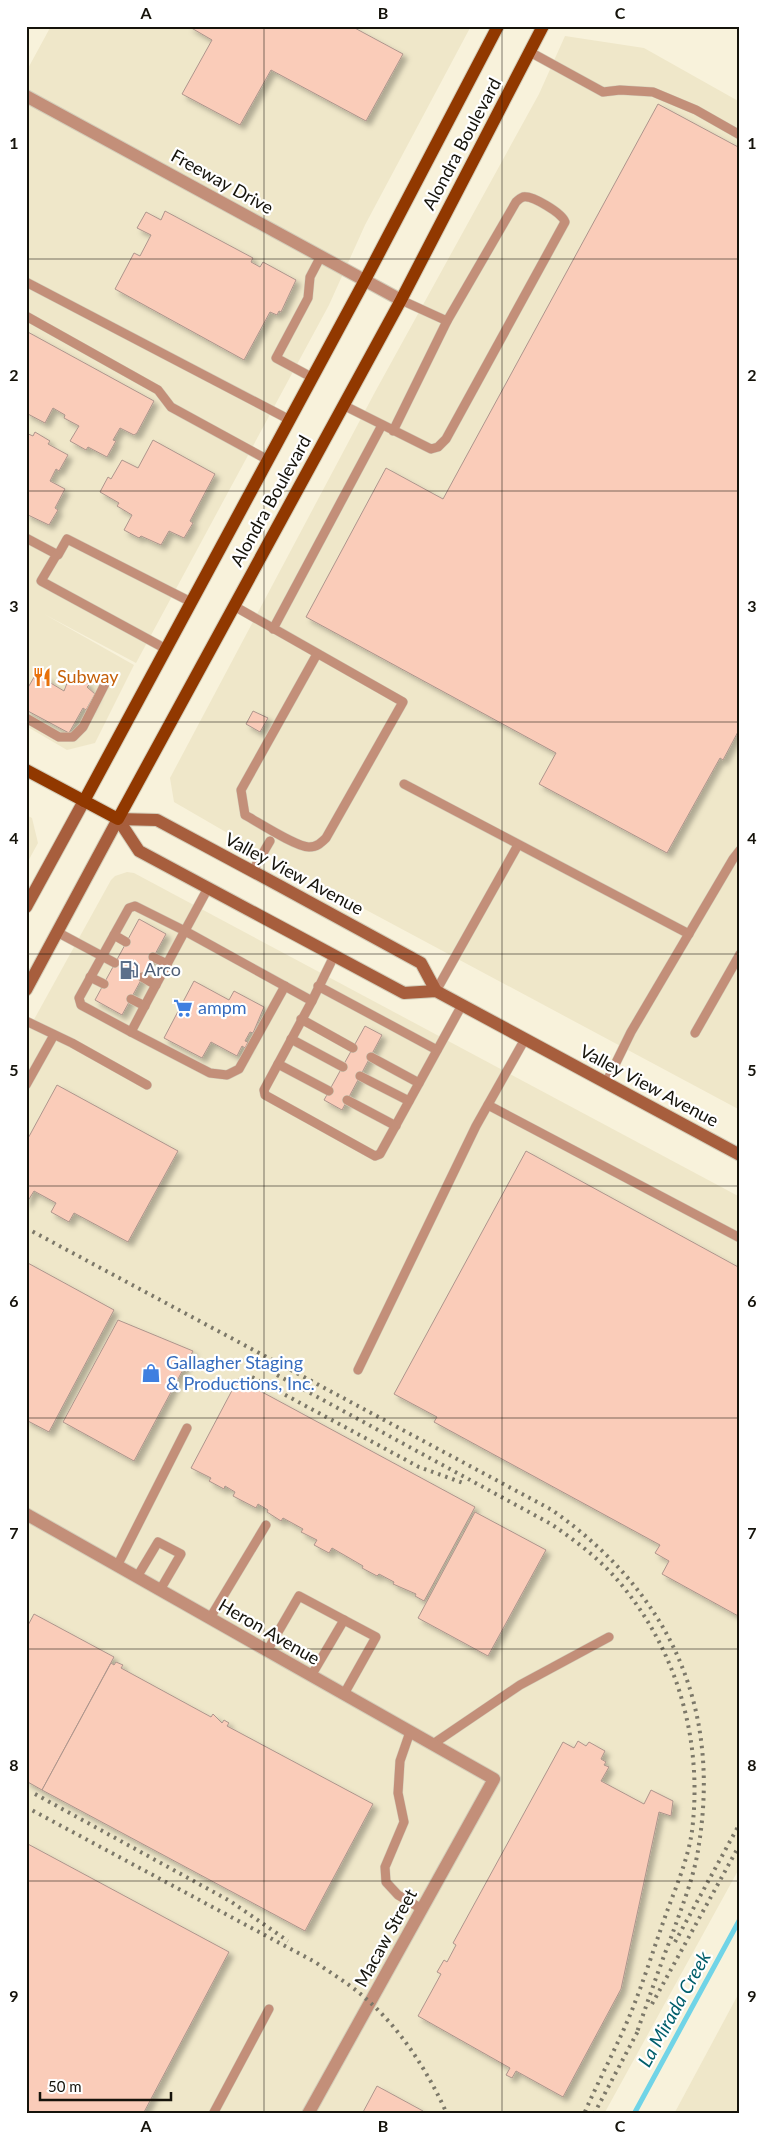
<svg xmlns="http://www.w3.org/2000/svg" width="766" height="2140" font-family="Lato,sans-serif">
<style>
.built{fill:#efe7c9}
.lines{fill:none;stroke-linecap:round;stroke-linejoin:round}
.stream{stroke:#70d4e7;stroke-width:5}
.building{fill:#faccb9;stroke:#ad958c;filter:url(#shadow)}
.service-casing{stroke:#d4ceba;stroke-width:10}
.minor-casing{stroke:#d4ceba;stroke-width:14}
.secondary-casing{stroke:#d4ceba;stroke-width:14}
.primary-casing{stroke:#d4ceba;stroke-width:14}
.service{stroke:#c38f79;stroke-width:9}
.minor{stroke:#c38f79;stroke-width:12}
.secondary{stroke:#a75e3d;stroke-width:12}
.primary{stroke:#913800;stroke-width:12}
.rail{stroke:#7c7869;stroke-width:4;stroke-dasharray:2.5 5;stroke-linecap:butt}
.grid{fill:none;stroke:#15130b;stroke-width:1;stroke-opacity:0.55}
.labels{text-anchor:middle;stroke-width:4.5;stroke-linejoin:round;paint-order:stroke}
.street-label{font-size:18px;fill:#15130b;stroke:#fff}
.food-label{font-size:18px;fill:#c56008;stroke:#fff;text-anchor:start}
.service-label{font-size:18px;fill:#4e5e75;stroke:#fff;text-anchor:start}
.shop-label{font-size:18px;fill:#366cbe;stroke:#fff;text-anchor:start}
.water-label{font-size:19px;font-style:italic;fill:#015e6b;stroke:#fff}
.neatline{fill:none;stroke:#15130b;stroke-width:2}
.grid-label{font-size:16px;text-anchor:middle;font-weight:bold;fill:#15130b}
</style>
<defs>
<filter id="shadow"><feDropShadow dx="4.5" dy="4.5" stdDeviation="2.5" flood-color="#0004"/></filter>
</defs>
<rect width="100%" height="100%" fill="#f8f2db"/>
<!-- built -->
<g class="built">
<path d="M 51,26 L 471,26 L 365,225 L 329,305 L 136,663 L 44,614 L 134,665 L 95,743 L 67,750 L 26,726 L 26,72 Z"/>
<path d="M 565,36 L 644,48 L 740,102 L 740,1110 L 286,867 L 174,802 L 170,778 L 375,392 L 539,94 Z"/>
<path d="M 26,815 L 32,818 L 38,843 L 26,865 Z"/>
<path d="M 127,872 L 134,873 L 740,1197 L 740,1867 L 604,2114 L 26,2114 L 26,1034 L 111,880 L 115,876 Z"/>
<path d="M 740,1991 L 740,2114 L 674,2114 Z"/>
</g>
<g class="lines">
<!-- stream -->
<path class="stream" d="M 634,2114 L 740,1919"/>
</g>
<!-- building -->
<g class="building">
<path d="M 188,26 L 351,26 L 403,54 L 366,121 L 271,70 L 240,125 L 182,94 L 212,40 Z"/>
<path d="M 658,104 L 740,148 L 740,728 L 723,760 L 720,758 L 667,853 L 539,784 L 556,753 L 306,617 L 386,468 L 443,499 Z"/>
<path d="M 165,211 L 253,258 L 251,262 L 260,267 L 263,262 L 296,280 L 281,312 L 279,311 L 277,315 L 270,312 L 244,360 L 115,289 L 134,253 L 140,256 L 151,235 L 137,228 L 146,212 L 161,220 Z"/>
<path d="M 26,331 L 154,401 L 137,433 L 134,435 L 120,428 L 113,440 L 116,441 L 107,457 L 88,447 L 86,450 L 70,441 L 79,426 L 64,418 L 65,415 L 53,408 L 45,423 L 26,413 Z"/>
<path d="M 35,432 L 50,441 L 48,444 L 68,455 L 59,471 L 56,469 L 50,481 L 65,489 L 55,508 L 58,510 L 49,525 L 26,514 L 26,433 L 33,436 Z"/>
<path d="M 153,440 L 215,474 L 190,521 L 193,523 L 184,538 L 169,531 L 161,545 L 141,536 L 139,538 L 124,530 L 132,515 L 117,506 L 119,503 L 100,492 L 108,477 L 111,479 L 122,460 L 138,468 Z"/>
<path d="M 37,672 L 50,679 L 49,682 L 64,691 L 69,678 L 71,680 L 72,677 L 76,676 L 86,682 L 89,685 L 87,687 L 95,694 L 86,710 L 83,708 L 69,733 L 26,710 L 28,705 L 26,704 L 26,691 Z"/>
<path d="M 253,711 L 268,718 L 260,732 L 246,724 Z"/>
<path d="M 139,919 L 166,934 L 122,1015 L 95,1000 Z"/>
<path d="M 194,981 L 229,1000 L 234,991 L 264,1007 L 253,1033 L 250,1032 L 245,1041 L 248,1042 L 245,1048 L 242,1046 L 237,1056 L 211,1042 L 202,1058 L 164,1038 Z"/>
<path d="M 365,1026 L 382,1035 L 342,1110 L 324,1100 Z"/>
<path d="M 57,1085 L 178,1151 L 128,1242 L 74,1213 L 69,1222 L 51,1212 L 56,1203 L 34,1191 L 26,1204 L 26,1142 Z"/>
<path d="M 526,1151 L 740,1268 L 740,1617 L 662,1574 L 669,1561 L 655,1553 L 660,1545 L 434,1422 L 437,1417 L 394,1394 Z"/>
<path d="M 26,1262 L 114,1310 L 49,1432 L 26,1420 Z"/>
<path d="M 118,1320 L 193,1351 L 134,1461 L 63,1422 Z"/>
<path d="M 238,1379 L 475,1507 L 424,1601 L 415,1596 L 416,1594 L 393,1584 L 394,1582 L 379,1574 L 377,1576 L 362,1568 L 363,1566 L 332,1548 L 329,1553 L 314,1545 L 317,1540 L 301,1532 L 303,1529 L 283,1518 L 281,1521 L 267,1512 L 268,1510 L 258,1504 L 256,1508 L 233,1496 L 235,1492 L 225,1486 L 224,1489 L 209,1481 L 211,1478 L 191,1468 Z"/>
<path d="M 475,1512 L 546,1550 L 488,1656 L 418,1618 Z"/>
<path d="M 34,1614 L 114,1657 L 42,1790 L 26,1781 L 26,1629 Z"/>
<path d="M 116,1662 L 123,1665 L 121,1668 L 211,1717 L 213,1714 L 222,1723 L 224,1720 L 229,1723 L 227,1726 L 373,1804 L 305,1931 L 42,1790 L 111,1663 L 114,1665 Z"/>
<path d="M 578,1741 L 586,1746 L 589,1742 L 605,1751 L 601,1759 L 606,1762 L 604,1765 L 609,1767 L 601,1781 L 644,1804 L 651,1790 L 673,1801 L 671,1816 L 659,1812 L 621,1989 L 563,2097 L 516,2071 L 512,2078 L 506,2075 L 510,2068 L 418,2016 L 441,1974 L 437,1972 L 444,1960 L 447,1962 L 456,1945 L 453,1943 L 563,1742 L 574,1748 Z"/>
<path d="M 26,1843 L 229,1952 L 143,2114 L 26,2114 Z"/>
<path d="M 377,2086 L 423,2111 L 424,2114 L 362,2114 Z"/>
</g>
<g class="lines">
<!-- service casing -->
<g class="service-casing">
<g id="service">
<path d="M 530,52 L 603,92 L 620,90 L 653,92 L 696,110 L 740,135"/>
<path d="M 26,282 L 290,420"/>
<path d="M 401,300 L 447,321"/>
<path d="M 26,316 L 158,390 L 171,407 L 268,460"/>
<path d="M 313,378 L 276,358 L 308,298 L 310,277 L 321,256"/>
<path d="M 343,405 L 431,449 L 438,447 L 446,439 L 565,222 C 562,213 532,195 523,197 C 520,198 518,200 516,202 L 447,321 L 393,431"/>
<path d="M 26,538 L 58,555 L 67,539 L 191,602"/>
<path d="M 57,554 L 41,581 L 166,649"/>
<path d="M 234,606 L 403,702 L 326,838 C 321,843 317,847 309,847 C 296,847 258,822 245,815 L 241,790 L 317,654"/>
<path d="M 273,629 L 382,425"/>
<path d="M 26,718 L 59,737 L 73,737 L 83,727 L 108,678"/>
<path d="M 404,784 L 689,934"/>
<path d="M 256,865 L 270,841"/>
<path d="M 208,888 C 182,936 156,984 131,1032 L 81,1005 L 79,998 L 129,908 L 135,906 L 185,931 L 312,1001 L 264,1090 L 265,1095 L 375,1156 L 380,1154 L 462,1005"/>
<path d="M 57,932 L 115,963"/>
<path d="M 114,935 L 126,942"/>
<path d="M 153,957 L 167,964"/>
<path d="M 90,977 L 104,984"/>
<path d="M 142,977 L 156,985"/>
<path d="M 318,986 L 437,1050"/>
<path d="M 436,991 L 518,845"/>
<path d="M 131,999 L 145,1006"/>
<path d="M 312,1001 L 334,956"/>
<path d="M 301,1019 L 353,1048"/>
<path d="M 26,1021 L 72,1043 L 147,1085"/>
<path d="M 131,1032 L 210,1073 L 227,1075 L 239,1069 L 285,986"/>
<path d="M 695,1033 L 740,954"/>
<path d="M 291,1039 L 343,1067"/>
<path d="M 371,1057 L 419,1083"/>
<path d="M 278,1064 L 329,1091"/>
<path d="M 360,1076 L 409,1101"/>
<path d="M 606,1083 L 631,1032 L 733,859 L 740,850"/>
<path d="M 26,1085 L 54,1035"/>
<path d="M 347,1100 L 396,1126"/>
<path d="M 488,1105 L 740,1238"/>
<path d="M 358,1370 L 476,1126 L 525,1039"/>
<path d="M 117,1566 L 187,1428"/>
<path d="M 137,1577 L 158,1542 L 181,1554 L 160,1590"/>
<path d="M 210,1618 L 266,1525"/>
<path d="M 267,1651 L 299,1596 L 344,1620"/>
<path d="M 311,1676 L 344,1620 L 376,1637 L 344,1694"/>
<path d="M 410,1732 L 400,1761 L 398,1793 L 404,1822 L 385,1867 L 386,1882 L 398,1895 L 422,1909"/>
<path d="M 433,1744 L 520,1685 L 609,1637"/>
<path d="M 213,2114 L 269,2009"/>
</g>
</g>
<!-- minor casing -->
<g class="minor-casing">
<g id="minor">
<path d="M 26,96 L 401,300"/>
<path d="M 26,1514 L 494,1779 L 308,2114"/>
</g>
</g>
<!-- secondary casing -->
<g class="secondary-casing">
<g id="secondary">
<path d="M 118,819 L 139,851 L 404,993 L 436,991 L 740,1155"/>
<path d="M 118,819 L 157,820 L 280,886 L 421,963 L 436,991"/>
<path d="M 26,907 L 84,801"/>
<path d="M 26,990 L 118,819"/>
</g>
</g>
<!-- primary casing -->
<g class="primary-casing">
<g id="primary">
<path d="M 26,770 L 118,819 L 401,300 L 543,26"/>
<path d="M 84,801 L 365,280 L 498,26"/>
</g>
</g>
<!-- service -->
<use href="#service" class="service"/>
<!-- minor -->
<use href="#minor" class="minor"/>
<!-- secondary -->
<use href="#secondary" class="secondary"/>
<!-- primary -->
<use href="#primary" class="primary"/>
<!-- rail -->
<g class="rail">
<path d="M 26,1228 L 552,1510 C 667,1591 721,1703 699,1844 C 695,1875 682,1906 672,1935 C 659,1968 648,2001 636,2035"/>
<path d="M 277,1375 L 551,1524 C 576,1541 601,1560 620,1583 C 678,1652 703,1742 692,1831 C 688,1860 675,1889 665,1917 C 654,1948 644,1980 632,2010 C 618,2045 599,2079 584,2114"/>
<path d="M 252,1377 L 419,1467 L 466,1484"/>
<path d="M 35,1794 L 230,1901 L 288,1941"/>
<path d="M 26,1807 L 315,1962 C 328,1971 341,1979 353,1988 C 395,2020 426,2067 447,2114"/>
<path d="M 675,1942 L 740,1823"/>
<path d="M 652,2004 L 740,1844"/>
<path d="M 594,2114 L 639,2029"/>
</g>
</g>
<!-- grid -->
<path class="grid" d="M 264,26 L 264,2114M 502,26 L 502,2114M 26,259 L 740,259M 26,491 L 740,491M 26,722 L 740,722M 26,954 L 740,954M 26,1186 L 740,1186M 26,1418 L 740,1418M 26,1649 L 740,1649M 26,1881 L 740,1881"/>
<!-- icons -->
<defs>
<g id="restaurant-bare" transform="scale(1.5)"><path d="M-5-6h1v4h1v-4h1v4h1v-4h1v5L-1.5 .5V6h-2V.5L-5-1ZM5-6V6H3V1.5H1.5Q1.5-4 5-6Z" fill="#e8710a" stroke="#fff" stroke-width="2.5" paint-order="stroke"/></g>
<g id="fuel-bare" transform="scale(1.5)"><path d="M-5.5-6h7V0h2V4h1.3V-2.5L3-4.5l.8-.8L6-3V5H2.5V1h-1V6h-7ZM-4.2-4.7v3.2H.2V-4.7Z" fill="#5c6f8a" stroke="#fff" stroke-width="2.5" paint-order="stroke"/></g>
<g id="supermarket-bare" transform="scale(1.5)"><path d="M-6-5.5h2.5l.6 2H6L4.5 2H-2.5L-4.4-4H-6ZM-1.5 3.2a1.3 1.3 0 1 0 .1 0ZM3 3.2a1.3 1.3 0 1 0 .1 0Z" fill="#3f7fe0" stroke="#fff" stroke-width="2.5" paint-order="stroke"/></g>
<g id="shop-bare" transform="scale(1.5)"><path d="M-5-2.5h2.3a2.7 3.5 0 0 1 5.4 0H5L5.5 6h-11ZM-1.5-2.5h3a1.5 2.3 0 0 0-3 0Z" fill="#3f7fe0" stroke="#fff" stroke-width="2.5" paint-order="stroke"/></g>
</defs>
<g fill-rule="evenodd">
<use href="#restaurant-bare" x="42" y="677"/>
<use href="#fuel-bare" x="129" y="970"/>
<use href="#supermarket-bare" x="183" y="1008"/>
<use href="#shop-bare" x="151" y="1373"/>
</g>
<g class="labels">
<!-- street labels -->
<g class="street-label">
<text transform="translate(462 144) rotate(-62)" y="6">Alondra Boulevard</text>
<text transform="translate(222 182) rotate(29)" y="6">Freeway Drive</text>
<text transform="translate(271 501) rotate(-61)" y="6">Alondra Boulevard</text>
<text transform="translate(294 874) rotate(28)" y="6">Valley View Avenue</text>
<text transform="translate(649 1086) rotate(28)" y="6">Valley View Avenue</text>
<text transform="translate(269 1632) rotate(30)" y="6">Heron Avenue</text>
<text transform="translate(386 1938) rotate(-61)" y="6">Macaw Street</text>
</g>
<!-- food labels -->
<g class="food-label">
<text x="57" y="683">Subway</text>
</g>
<!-- service labels -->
<g class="service-label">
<text x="144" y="976">Arco</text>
</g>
<!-- shop labels -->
<g class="shop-label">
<text x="198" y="1014">ampm</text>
<text x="166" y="1369">Gallagher Staging<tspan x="166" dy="21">&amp; Productions, Inc.</tspan></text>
</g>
<!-- water labels -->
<g class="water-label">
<text transform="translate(674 2009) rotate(-61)" y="7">La Mirada Creek</text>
</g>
</g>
<!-- border -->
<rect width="766" height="2140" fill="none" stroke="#ffffff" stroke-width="55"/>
<!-- scale -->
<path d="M40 2092v8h131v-8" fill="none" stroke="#15130b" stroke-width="2.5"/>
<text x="48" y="2092" font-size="15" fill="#15130b" stroke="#ffffff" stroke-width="4" paint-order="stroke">50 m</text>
<rect x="28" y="28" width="710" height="2084" class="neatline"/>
<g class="grid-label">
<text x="146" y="19">A</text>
<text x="383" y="19">B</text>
<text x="620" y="19">C</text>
<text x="14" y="149">1</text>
<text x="752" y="149">1</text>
<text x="14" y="381">2</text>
<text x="752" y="381">2</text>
<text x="14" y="612">3</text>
<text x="752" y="612">3</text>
<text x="14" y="844">4</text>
<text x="752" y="844">4</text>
<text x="14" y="1076">5</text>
<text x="752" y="1076">5</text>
<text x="14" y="1307">6</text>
<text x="752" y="1307">6</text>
<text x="14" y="1539">7</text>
<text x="752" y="1539">7</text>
<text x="14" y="1771">8</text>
<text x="752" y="1771">8</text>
<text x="14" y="2002">9</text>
<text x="752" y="2002">9</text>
<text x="146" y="2132">A</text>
<text x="383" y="2132">B</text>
<text x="620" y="2132">C</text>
</g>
</svg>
